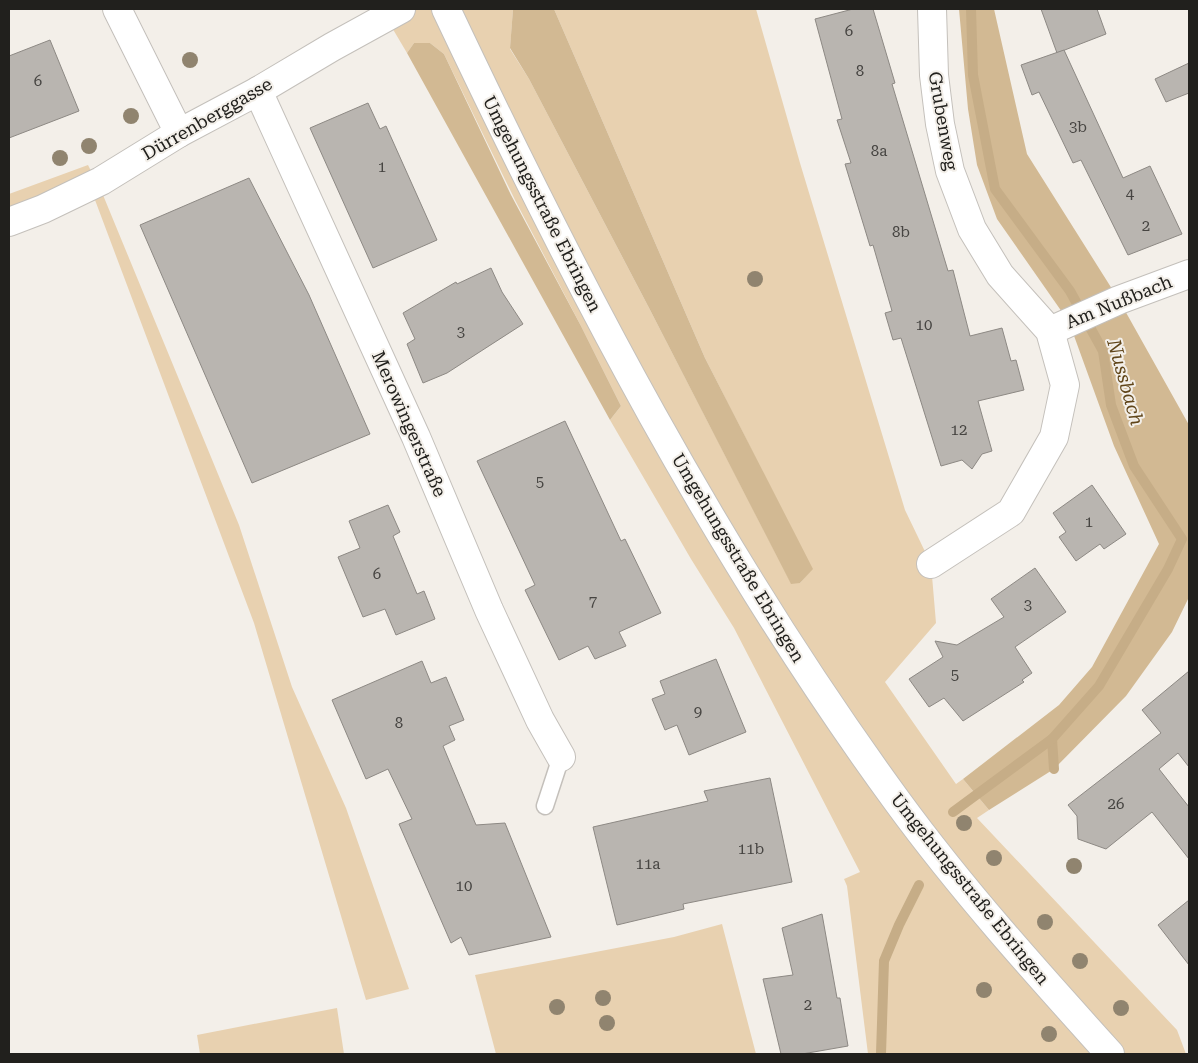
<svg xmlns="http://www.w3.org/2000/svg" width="1198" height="1063" font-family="'Roboto Serif',serif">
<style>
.green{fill:#e8d1b0}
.forest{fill:#d2b993}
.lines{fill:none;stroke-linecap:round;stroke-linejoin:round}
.stream{stroke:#c6ad87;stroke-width:10}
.building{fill:#b9b5b0;stroke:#8d8984}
.lane-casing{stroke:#c4c0bb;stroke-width:19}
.street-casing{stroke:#c4c0bb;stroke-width:30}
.secondary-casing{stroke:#c4c0bb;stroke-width:30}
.lane{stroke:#fff;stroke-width:16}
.street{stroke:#fff;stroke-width:28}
.secondary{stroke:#fff;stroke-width:28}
.tree{fill:#90846f}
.labels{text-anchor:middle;stroke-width:4;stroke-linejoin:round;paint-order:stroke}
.number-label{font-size:15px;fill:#474542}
.street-label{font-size:18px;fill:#21201d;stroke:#f3efe9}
.water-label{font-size:19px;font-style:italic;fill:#604519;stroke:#f3efe9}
</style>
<rect width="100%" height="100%" fill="#f3efe9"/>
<!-- green -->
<g class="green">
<path d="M 381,9 L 513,9 L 510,49 L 529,79 L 648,306 L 791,583 L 800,583 L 812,569 L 705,358 L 554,9 L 756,9 L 800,163 L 905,510 L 931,564 L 936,623 L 885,682 L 956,784 L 963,779 L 989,810 L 977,818 L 1177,1030 L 1186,1054 L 868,1054 L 847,886 L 844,879 L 860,872 L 734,628 L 691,559 L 610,420 L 621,406 L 581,326 L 515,200 L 444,54 L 430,43 L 414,43 L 407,53 Z"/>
<path d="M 88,165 L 103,195 L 239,525 L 292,687 L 346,808 L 409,989 L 366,1000 L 254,623 L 95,200 L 9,236 L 9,194 Z"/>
<path d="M 722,924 L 756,1054 L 496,1054 L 475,975 L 674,937 Z"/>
<path d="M 337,1008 L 344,1054 L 200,1054 L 197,1035 Z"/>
</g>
<!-- forest -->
<g class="forest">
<path d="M 513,9 L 554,9 L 705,358 L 813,569 L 800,583 L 791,584 L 648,306 L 529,79 L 510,48 Z"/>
<path d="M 959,9 L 994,9 L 1027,154 L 1119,300 L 1189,425 L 1189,597 L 1172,632 L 1126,696 L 1054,769 L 989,810 L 963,779 L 1059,705 L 1092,667 L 1159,544 L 1114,446 L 1069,322 L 997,219 L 977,165 L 968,109 Z"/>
<path d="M 414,43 L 430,43 L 444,54 L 511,195 L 581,326 L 621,406 L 610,420 L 407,53 Z"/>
</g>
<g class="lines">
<!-- stream -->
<g class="stream">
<path d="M 1052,739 L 1054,769"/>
<path d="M 953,812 L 1052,739 L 1099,686 L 1168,569 L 1182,539 L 1134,466 L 1111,405 L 1103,351 L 1070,291 L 995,189 L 973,75 L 971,9"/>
<path d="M 881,1054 L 884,961 L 899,925 L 919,885"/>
</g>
</g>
<!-- building -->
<g class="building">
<path d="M 853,9 L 873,9 L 895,83 L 892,84 L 948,271 L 953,270 L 970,336 L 1002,328 L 1011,361 L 1016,360 L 1024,390 L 978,401 L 992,451 L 982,454 L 972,469 L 962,460 L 941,466 L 901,338 L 893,340 L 885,313 L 892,311 L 873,245 L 870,246 L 845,164 L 851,163 L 837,120 L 842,119 L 815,19 Z"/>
<path d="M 1041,9 L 1097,9 L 1106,34 L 1057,53 Z"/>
<path d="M 50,40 L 79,111 L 9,138 L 9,56 Z"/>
<path d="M 1064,50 L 1123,178 L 1150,166 L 1182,234 L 1128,255 L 1081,160 L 1073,163 L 1039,92 L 1032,95 L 1021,65 Z"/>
<path d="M 1189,63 L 1189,93 L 1166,102 L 1155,79 Z"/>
<path d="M 368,103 L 380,129 L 386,126 L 437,240 L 373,268 L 310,128 Z"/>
<path d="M 249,178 L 309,295 L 370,434 L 252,483 L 140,225 Z"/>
<path d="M 491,268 L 502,292 L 523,324 L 447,373 L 423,383 L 407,344 L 415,339 L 403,313 L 456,282 L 457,284 Z"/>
<path d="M 565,421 L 621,541 L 625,539 L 661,613 L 619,632 L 626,646 L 595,659 L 588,646 L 559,660 L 525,590 L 535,585 L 477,461 Z"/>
<path d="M 1092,485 L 1126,534 L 1104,549 L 1100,544 L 1076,561 L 1059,537 L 1066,532 L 1053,513 Z"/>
<path d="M 388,505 L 400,532 L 393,536 L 417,594 L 424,591 L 435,619 L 396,635 L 385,609 L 363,617 L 338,557 L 360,548 L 349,521 Z"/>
<path d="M 1035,568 L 1066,612 L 1015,647 L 1032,673 L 1022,680 L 1024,682 L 963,721 L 944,698 L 929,707 L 909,679 L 943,657 L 935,641 L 957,645 L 1004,617 L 991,599 Z"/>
<path d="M 716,659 L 746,732 L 689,755 L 677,725 L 665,730 L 652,699 L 665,694 L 660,681 Z"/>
<path d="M 422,661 L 431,683 L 446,677 L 464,720 L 449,726 L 455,740 L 443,746 L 476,825 L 505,823 L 551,937 L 469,955 L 461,937 L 451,943 L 399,824 L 412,819 L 388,769 L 366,779 L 332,700 Z"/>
<path d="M 1189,671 L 1189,767 L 1178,753 L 1159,769 L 1189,807 L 1189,859 L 1152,812 L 1106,849 L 1078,839 L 1077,816 L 1068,805 L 1161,733 L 1142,710 Z"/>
<path d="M 770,778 L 792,882 L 683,904 L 684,909 L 617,925 L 593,827 L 708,801 L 704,791 Z"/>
<path d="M 1189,900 L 1189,965 L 1158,925 Z"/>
<path d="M 822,914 L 837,998 L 840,998 L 848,1046 L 802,1054 L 781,1054 L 763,979 L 793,975 L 782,928 Z"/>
</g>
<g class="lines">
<!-- lane casing -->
<g class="lane-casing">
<path id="lane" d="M 545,806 L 561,757"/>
</g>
<!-- street casing -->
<g class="street-casing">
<g id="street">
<path d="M 117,9 L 179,133"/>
<path d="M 258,91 L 416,437 L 489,610 L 540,720 L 561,757"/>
<path d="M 9,222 L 43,209 L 101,181 L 179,133 L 258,91 L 332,47 L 401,9"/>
<path d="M 1050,331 L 1119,300 L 1189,274"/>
<path d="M 931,564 L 1011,512 L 1054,437 L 1065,385 L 1050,331 L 1000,275 L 972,229 L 950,171 L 940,124 L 934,75 L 932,9"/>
</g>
</g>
<!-- secondary casing -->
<g class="secondary-casing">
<path id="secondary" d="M 446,9 C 576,284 717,555 897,801 C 962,890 1036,972 1110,1054"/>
</g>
<!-- lane -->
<use href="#lane" class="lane"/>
<!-- street -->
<use href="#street" class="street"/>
<!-- secondary -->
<use href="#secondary" class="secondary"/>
</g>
<!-- trees -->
<g class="tree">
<circle cx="190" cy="60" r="8"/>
<circle cx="131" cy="116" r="8"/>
<circle cx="89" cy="146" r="8"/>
<circle cx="60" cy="158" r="8"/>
<circle cx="755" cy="279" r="8"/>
<circle cx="964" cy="823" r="8"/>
<circle cx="994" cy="858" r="8"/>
<circle cx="1074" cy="866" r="8"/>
<circle cx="1045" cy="922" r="8"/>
<circle cx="1080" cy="961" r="8"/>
<circle cx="984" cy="990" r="8"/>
<circle cx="603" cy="998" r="8"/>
<circle cx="557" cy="1007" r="8"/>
<circle cx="1121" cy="1008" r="8"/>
<circle cx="607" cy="1023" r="8"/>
<circle cx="1049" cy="1034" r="8"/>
</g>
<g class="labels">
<!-- number labels -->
<g class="number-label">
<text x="849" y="36">6</text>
<text x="860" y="76">8</text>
<text x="38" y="86">6</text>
<text x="1078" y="132">3b</text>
<text x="879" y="156">8a</text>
<text x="382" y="172">1</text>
<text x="1130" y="199">4</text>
<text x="1146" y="231">2</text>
<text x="901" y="237">8b</text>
<text x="924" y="330">10</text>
<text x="461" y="337">3</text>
<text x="959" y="435">12</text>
<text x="540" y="487">5</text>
<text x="1089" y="527">1</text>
<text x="377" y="579">6</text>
<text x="593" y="606">7</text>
<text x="1028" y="610">3</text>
<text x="955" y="680">5</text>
<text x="698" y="717">9</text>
<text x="399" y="728">8</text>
<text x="1116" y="809">26</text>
<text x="751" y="854">11b</text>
<text x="648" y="869">11a</text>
<text x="464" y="891">10</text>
<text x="808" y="1010">2</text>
</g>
<!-- street labels -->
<g class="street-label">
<text transform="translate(207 119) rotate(-30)" y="6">Dürrenberggasse</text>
<text transform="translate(943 121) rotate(80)" y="6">Grubenweg</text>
<text transform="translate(542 204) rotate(63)" y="6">Umgehungsstraße Ebringen</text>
<text transform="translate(1119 302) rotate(-22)" y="6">Am Nußbach</text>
<text transform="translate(409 424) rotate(66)" y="6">Merowingerstraße</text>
<text transform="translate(738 558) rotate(59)" y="6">Umgehungsstraße Ebringen</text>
<text transform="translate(970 889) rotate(51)" y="6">Umgehungsstraße Ebringen</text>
</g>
<!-- water labels -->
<g class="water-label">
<text transform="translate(1126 382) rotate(74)" y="7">Nussbach</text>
</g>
</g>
<!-- border -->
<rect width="1198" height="1063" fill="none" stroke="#21201d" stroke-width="20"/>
</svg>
